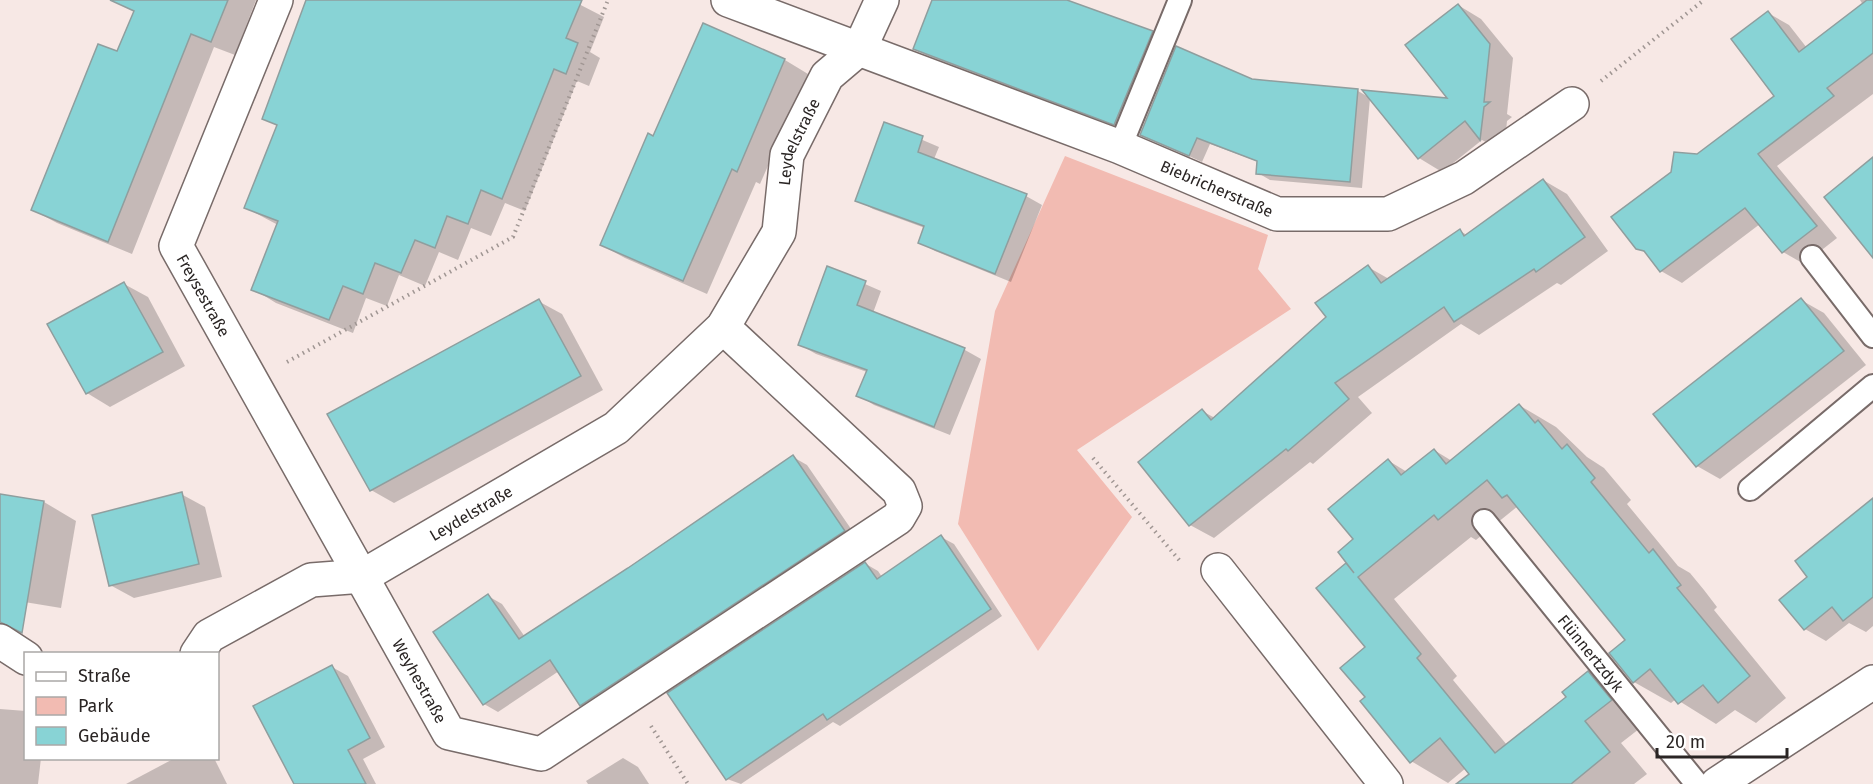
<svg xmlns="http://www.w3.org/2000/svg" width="1873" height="784" font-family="'Fira Sans',sans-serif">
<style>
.green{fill:#f2bbb2}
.shadow{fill:#0003}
.building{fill:#88d3d5;stroke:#8f9e9e;stroke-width:1.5}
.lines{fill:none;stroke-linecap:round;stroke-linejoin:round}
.lane-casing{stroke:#786b69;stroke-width:26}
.street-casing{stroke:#786b69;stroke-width:36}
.secondary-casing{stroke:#786b69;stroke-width:36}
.path{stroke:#a09693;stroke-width:4;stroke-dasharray:1.5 4.5;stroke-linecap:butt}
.lane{stroke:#fff;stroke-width:22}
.street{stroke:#fff;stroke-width:33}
.secondary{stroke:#fff;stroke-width:33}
.labels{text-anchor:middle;stroke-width:6;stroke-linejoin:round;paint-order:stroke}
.street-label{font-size:16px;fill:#2a2524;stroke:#fff}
</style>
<rect width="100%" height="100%" fill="#f7e8e5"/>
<!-- green -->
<path class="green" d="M 1065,156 L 1268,235 L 1258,269 L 1291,309 L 1077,450 L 1132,517 L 1038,651 L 958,524 L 995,311 Z"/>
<!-- shadow -->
<g class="shadow">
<path d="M 141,0 L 256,0 L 235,55 L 214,47 L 132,254 L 57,223 L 33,210 L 118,53 Z"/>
<path d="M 331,0 L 571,0 L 604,17 L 590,52 L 600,58 L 589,86 L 577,81 L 525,211 L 505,203 L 491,236 L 471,228 L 458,260 L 439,252 L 425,286 L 399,275 L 387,306 L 366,298 L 353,333 L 276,303 L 253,289 L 278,225 L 246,208 L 278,126 L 264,118 Z"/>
<path d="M 933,0 L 1063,0 L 1164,39 L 1127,131 L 926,55 L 914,49 Z"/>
<path d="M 1860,0 L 1873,0 L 1873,94 L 1777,166 L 1837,238 L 1804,264 L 1783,252 L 1760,224 L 1682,283 L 1661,271 L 1648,254 L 1637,248 L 1698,155 L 1776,96 L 1768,13 L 1789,25 L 1807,48 L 1863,5 Z"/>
<path d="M 1458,5 L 1481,19 L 1513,58 L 1507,114 L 1512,117 L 1507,121 L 1504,152 L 1482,140 L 1442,172 L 1419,158 L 1450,100 Z"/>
<path d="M 703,25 L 785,60 L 808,74 L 760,184 L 756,182 L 707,294 L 625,258 L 601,245 L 654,138 Z"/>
<path d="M 1252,81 L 1358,91 L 1370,98 L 1362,188 L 1270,180 L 1258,173 L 1259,162 L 1210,144 L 1202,162 L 1141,134 Z"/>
<path d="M 885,124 L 939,147 L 934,159 L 1026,196 L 1042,205 L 1011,282 L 935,251 L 919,242 L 925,228 L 873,209 L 857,200 Z"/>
<path d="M 1543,180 L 1567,194 L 1608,251 L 1561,285 L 1557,283 L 1479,335 L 1461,324 L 1358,397 L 1372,413 L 1313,464 L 1310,462 L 1214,538 L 1190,525 L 1202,411 L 1215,418 L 1328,318 L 1368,267 L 1389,279 L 1460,231 L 1467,235 Z"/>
<path d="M 828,268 L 881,291 L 873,313 L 965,350 L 981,359 L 950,435 L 874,405 L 858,395 L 867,372 L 816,354 L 800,345 Z"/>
<path d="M 124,284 L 148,297 L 185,366 L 110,407 L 87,393 Z"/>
<path d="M 1801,300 L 1824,313 L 1866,365 L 1720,479 L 1697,466 Z"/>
<path d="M 538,301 L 562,314 L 603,390 L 394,503 L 371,490 Z"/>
<path d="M 1519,405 L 1556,427 L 1587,457 L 1604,468 L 1631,500 L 1627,504 L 1678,566 L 1690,573 L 1704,590 L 1717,607 L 1714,610 L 1786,698 L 1756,723 L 1735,710 L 1716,724 L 1676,699 L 1671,703 L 1634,682 L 1627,640 L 1518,506 L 1476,540 L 1471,537 L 1394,599 L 1457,676 L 1453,680 L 1507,745 L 1568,697 L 1588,672 L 1625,694 L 1648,722 L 1621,743 L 1647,774 L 1634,784 L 1479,784 L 1466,768 L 1448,783 L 1411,761 L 1367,698 L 1368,648 L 1346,565 L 1353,569 L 1355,540 L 1389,461 L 1407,472 L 1434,450 L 1452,461 Z"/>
<path d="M 793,457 L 807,465 L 858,539 L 595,713 L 581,705 L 559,671 L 498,712 L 484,704 L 488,596 L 502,604 L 525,637 Z"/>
<path d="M 181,494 L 205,507 L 222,577 L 134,598 L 110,585 Z"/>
<path d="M 0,495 L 44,502 L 76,521 L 61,608 L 0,598 Z"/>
<path d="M 1873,500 L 1873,626 L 1866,632 L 1849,623 L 1826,641 L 1805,629 L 1809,577 Z"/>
<path d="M 941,537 L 954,544 L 1002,616 L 840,726 L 833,722 L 741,784 L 727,779 L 866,564 L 878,571 L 882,577 Z"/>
<path d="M 332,667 L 348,676 L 385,747 L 363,759 L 376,784 L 295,784 Z"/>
<path d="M 0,709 L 26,711 L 26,758 L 41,758 L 38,784 L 0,784 Z"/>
<path d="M 175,758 L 214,758 L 227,784 L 126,784 Z"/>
<path d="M 623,758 L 638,767 L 649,784 L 588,784 L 586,781 Z"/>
</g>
<!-- building -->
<g class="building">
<path d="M 110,0 L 228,0 L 211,42 L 191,34 L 108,242 L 31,210 L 98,44 L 117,51 L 134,11 Z"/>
<path d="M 306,0 L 582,0 L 566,38 L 578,43 L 566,74 L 554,69 L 502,199 L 481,190 L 468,224 L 447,216 L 435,248 L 415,240 L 401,273 L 375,263 L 363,294 L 343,286 L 329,320 L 251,290 L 278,221 L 244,208 L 277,125 L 262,119 Z"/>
<path d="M 932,0 L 1067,0 L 1153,31 L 1114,125 L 913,49 Z"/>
<path d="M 1867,0 L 1873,0 L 1873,53 L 1827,88 L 1834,96 L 1758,154 L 1817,226 L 1782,253 L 1745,208 L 1660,272 L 1644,251 L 1636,249 L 1611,217 L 1671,172 L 1674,152 L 1697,154 L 1774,96 L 1731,39 L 1768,11 L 1799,52 Z"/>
<path d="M 1458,4 L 1490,44 L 1484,102 L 1490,102 L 1484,107 L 1480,140 L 1465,121 L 1418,159 L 1362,90 L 1447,98 L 1405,45 Z"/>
<path d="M 703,23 L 785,59 L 737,172 L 732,169 L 683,281 L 600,245 L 648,133 L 653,136 Z"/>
<path d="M 1176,46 L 1252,79 L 1358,89 L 1350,182 L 1256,174 L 1257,161 L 1197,138 L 1189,156 L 1140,135 Z"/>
<path d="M 884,122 L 923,136 L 918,152 L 1027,194 L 995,274 L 918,243 L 924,226 L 855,201 Z"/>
<path d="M 1873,157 L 1873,258 L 1824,197 Z"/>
<path d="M 1543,179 L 1585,237 L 1536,272 L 1534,269 L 1454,322 L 1444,307 L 1335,383 L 1349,399 L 1288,451 L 1286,449 L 1189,526 L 1138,462 L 1202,409 L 1211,420 L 1326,317 L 1315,303 L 1368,265 L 1381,283 L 1460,229 L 1464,236 Z"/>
<path d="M 827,266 L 866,281 L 857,305 L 965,348 L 934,427 L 856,396 L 867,370 L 798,345 Z"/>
<path d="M 124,282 L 163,352 L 86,394 L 47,324 Z"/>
<path d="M 1801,298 L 1844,351 L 1696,467 L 1653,414 Z"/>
<path d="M 539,299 L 581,376 L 370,491 L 327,414 Z"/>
<path d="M 1519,404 L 1535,423 L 1538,420 L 1562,449 L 1567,444 L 1595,478 L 1591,482 L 1649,553 L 1653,549 L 1681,585 L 1677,588 L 1750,676 L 1718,703 L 1703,685 L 1678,704 L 1650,669 L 1633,683 L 1609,653 L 1625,640 L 1507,495 L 1502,498 L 1487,480 L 1438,520 L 1434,515 L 1358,577 L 1421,654 L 1417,658 L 1495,753 L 1566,697 L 1562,692 L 1588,671 L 1612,700 L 1585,721 L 1610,752 L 1571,784 L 1456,784 L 1469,774 L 1440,738 L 1410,763 L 1360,701 L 1365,697 L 1340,668 L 1365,647 L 1316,588 L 1346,563 L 1354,573 L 1338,552 L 1353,539 L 1328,509 L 1388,459 L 1401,475 L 1434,449 L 1446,464 Z"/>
<path d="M 793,455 L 845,531 L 580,706 L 550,660 L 483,705 L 433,632 L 488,594 L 519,639 L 628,568 Z"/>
<path d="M 182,492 L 199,564 L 109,586 L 92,515 Z"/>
<path d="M 0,494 L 44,501 L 22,633 L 0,622 Z"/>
<path d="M 1873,498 L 1873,597 L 1843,621 L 1832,607 L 1804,630 L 1779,600 L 1807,577 L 1795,561 Z"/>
<path d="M 941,535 L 991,609 L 827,720 L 823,714 L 726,780 L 667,693 L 865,562 L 877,579 Z"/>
<path d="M 332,665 L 370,738 L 348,750 L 366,784 L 294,784 L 253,706 Z"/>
</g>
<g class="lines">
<!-- lane casing -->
<g class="lane-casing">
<g id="lane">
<path d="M 1120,147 L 1180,0"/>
<path d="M 1812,257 L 1873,336"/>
<path d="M 1750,489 L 1873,386"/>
<path id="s1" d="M 1484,521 L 1697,784"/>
</g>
</g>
<!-- street casing -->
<g class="street-casing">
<g id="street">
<path id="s2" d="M 276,0 L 176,246 L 449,733 L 541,754 L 898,518 L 905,506 L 899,491 L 723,327"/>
<path id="s3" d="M 728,0 L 1120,147 L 1277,214 L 1388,214 L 1464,178 L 1572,104"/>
<path d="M 1218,570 L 1386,784"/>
<path d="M 0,641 L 26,658"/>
<path id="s4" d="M 197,654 L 209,636 L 311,580 L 363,576 L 616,428 L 723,327 L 779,232 L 787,155 L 827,76 L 860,48 L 882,0"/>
</g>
</g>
<!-- secondary casing -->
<g class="secondary-casing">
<path id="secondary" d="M 1717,784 L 1873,682"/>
</g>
<!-- path -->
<g class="path">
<path d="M 1601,81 L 1704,0"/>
<path d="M 287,362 L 513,237 L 608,0"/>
<path d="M 1093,458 L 1180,561"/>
<path d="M 651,726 L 688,784"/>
</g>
<!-- lane -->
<use href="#lane" class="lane"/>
<!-- street -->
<use href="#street" class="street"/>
<!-- secondary -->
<use href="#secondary" class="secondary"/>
</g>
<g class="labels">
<!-- street labels -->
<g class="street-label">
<text dy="6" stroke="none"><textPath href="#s4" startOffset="834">Leydelstraße</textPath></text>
<text dy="6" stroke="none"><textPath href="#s3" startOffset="524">Biebricherstraße</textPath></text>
<text dy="6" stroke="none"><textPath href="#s2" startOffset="322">Freysestraße</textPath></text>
<text dy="6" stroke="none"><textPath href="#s4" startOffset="315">Leydelstraße</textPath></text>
<text dy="6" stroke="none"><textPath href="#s1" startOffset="170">Flünnertzdyk</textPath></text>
<text dy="6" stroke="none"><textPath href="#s2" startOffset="764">Weyhestraße</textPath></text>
</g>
</g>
<!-- legend -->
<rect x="24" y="652" width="195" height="108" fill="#ffffff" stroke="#aaa8a7" stroke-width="1.5"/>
<rect x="36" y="672" width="30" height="9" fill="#ffffff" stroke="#aaa8a7" stroke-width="1.5"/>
<text x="78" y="682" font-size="18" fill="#2a2524">Straße</text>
<rect x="36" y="697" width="30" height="18" fill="#f2bbb2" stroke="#aaa8a7" stroke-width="1.5"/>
<text x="78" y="712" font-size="18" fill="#2a2524">Park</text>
<rect x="36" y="727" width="30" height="18" fill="#88d3d5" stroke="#aaa8a7" stroke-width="1.5"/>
<text x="78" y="742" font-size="18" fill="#2a2524">Gebäude</text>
<!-- scale -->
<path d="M1657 748v9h130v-9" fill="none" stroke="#2a2524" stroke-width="3"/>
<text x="1666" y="748" font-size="18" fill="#2a2524" stroke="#ffffff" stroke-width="4.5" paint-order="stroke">20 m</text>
</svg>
